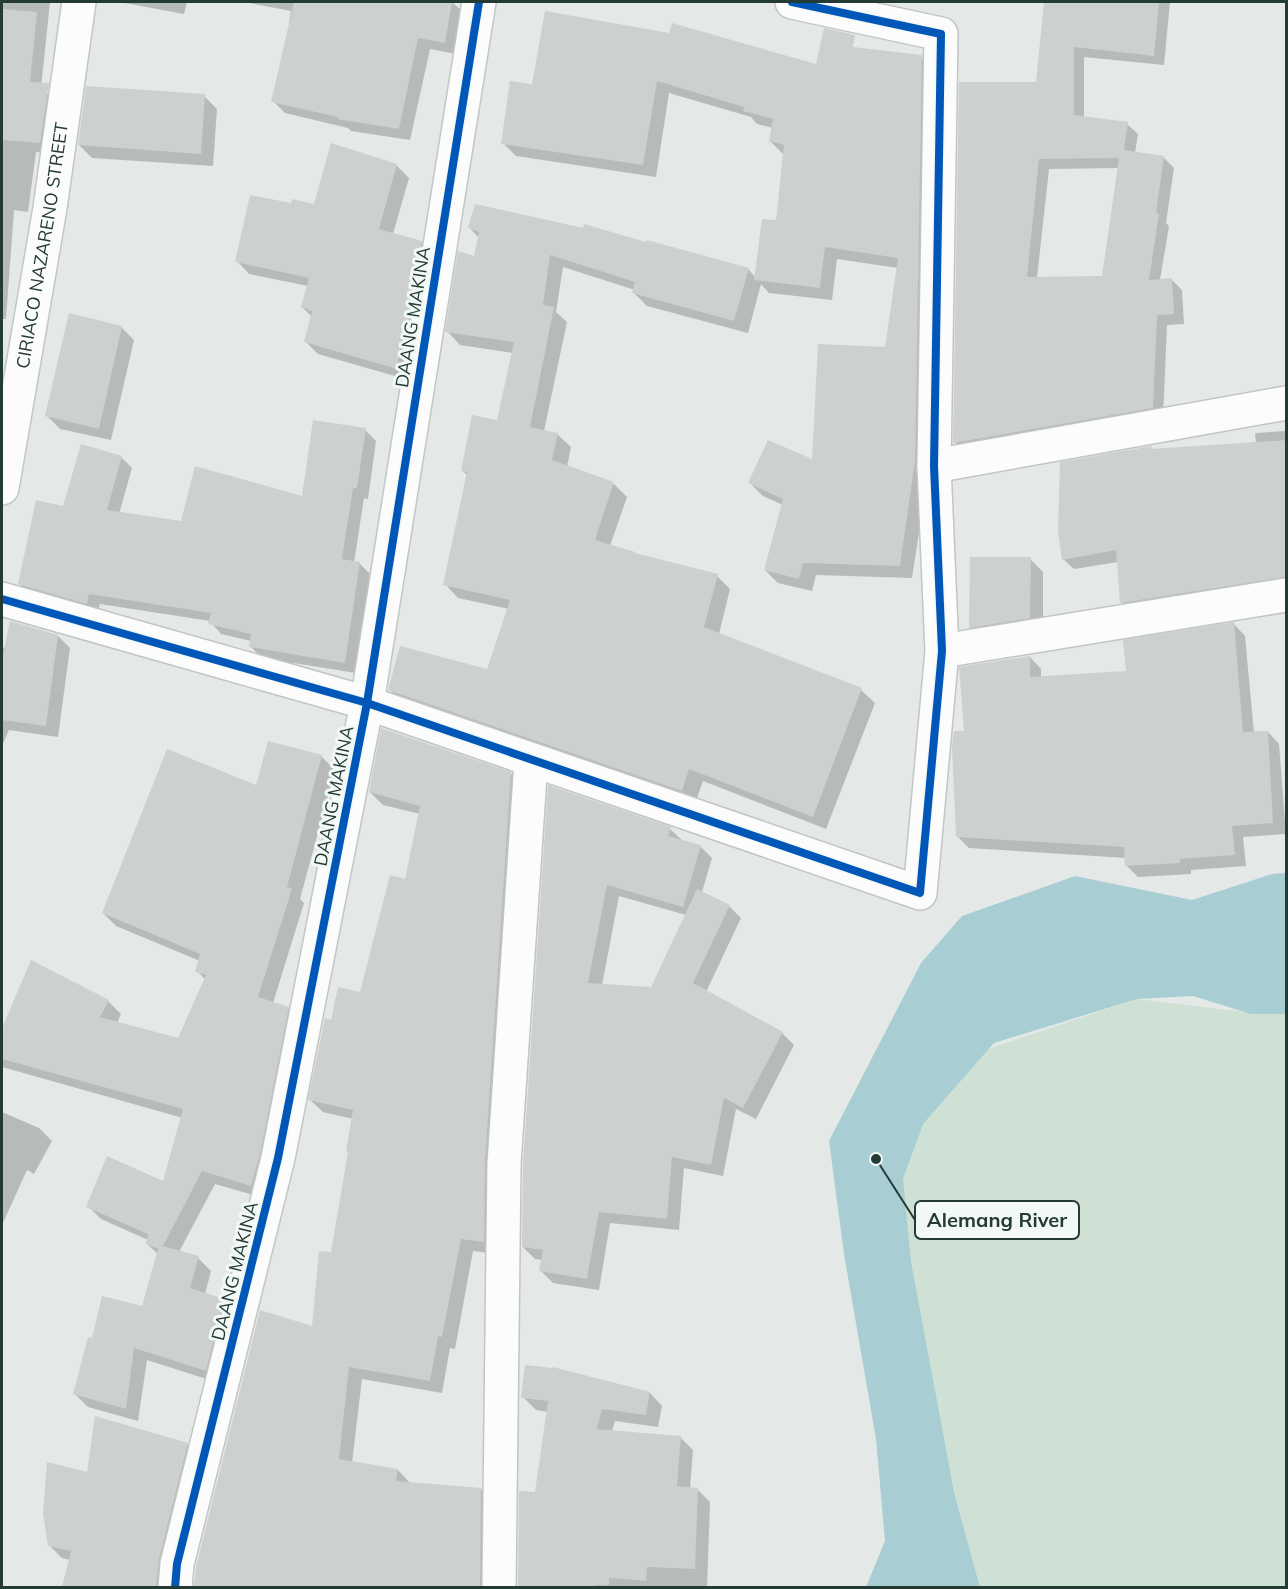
<svg xmlns="http://www.w3.org/2000/svg" width="1288" height="1589" font-family="Mulish,sans-serif">
<style>
.green{fill:#cfe1d4}
.water{fill:#a8ced4}
.shadow{fill:#0003;fill-rule:evenodd}
.building{fill:#ccd0ce;fill-rule:evenodd}
.lines{fill:none;stroke-linecap:round;stroke-linejoin:round}
.street-casing{stroke:#c1c6c4;stroke-width:36}
.secondary-casing{stroke:#c0c7c4;stroke-width:36}
.street{stroke:#fbfcfb;stroke-width:33}
.secondary{stroke:#fbfcfb;stroke-width:33}
.cycleway-casing{stroke:#f2f8f5;stroke-width:11}
.cycleway{stroke:#0057b8;stroke-width:8}
.labels{text-anchor:middle;stroke-width:6;stroke-linejoin:round;paint-order:stroke}
.street-label{font-size:18px;fill:#243b35;stroke:#f2f8f5}
.leader{fill:none;stroke:#243b35;stroke-width:2}
.callout-dot{fill:#243b35;stroke:#f2f8f5;stroke-width:2}
.callout{fill:#f2f8f5;stroke:#243b35;stroke-width:2}
.callout-label{font-size:20px;text-anchor:middle;font-weight:bold;fill:#243b35}
</style>
<rect width="100%" height="100%" fill="#e4e9e7"/>
<!-- green -->
<path class="green" d="M 1137,999 L 1253,1013 L 1286,1013 L 1286,1587 L 980,1587 L 955,1495 L 876,1159 L 988,1049 Z"/>
<!-- water -->
<path class="water" d="M 1286,873 L 1286,1014 L 1251,1014 L 1193,996 L 1137,999 L 994,1043 L 923,1124 L 903,1179 L 911,1262 L 954,1492 L 980,1587 L 866,1587 L 885,1541 L 876,1439 L 844,1254 L 829,1141 L 921,963 L 962,916 L 1075,876 L 1192,900 L 1272,874 Z"/>
<!-- shadow -->
<g class="shadow">
<path d="M 2,2 L 50,2 L 41,88 L 49,95 L 46,153 L 36,152 L 28,212 L 14,210 L 6,319 L 2,319 Z"/>
<path d="M 119,2 L 187,2 L 184,14 Z"/>
<path d="M 244,2 L 452,2 L 464,13 L 456,54 L 430,49 L 410,140 L 351,131 L 348,128 L 285,113 L 273,101 L 291,25 L 289,23 L 291,11 Z"/>
<path d="M 1045,2 L 1170,2 L 1164,65 L 1084,57 L 1084,118 L 1127,124 L 1138,134 L 1135,153 L 1163,157 L 1174,168 L 1166,223 L 1169,226 L 1160,280 L 1172,280 L 1182,290 L 1184,324 L 1167,325 L 1163,418 L 965,452 L 955,442 L 1038,83 ZM 1119,168 L 1103,278 L 1037,278 L 1049,169 Z"/>
<path d="M 921,57 L 934,70 L 928,474 L 912,578 L 816,575 L 812,591 L 778,583 L 765,570 L 783,505 L 763,496 L 750,483 L 813,462 L 886,349 L 898,268 L 837,259 L 832,300 L 769,293 L 761,284 L 748,333 L 647,306 L 634,293 L 635,290 L 563,267 L 556,312 L 567,322 L 544,431 L 557,434 L 571,447 L 567,467 L 614,484 L 627,497 L 610,546 L 637,556 L 717,576 L 730,589 L 719,634 L 861,690 L 875,703 L 826,829 L 703,781 L 695,804 L 403,703 L 390,690 L 488,671 L 509,609 L 458,598 L 445,584 L 468,476 L 462,470 L 498,422 L 513,353 L 460,345 L 447,331 L 475,258 L 479,238 L 470,228 L 748,269 L 756,278 L 778,222 L 783,154 L 770,141 L 773,128 L 757,124 L 751,117 L 669,93 L 656,177 L 516,156 L 503,143 L 533,86 Z"/>
<path d="M 204,96 L 217,109 L 213,166 L 92,158 L 79,145 Z"/>
<path d="M 396,165 L 409,178 L 393,234 L 421,242 L 434,255 L 409,380 L 318,354 L 306,342 L 312,317 L 302,307 L 308,286 L 249,274 L 237,261 L 292,205 L 315,206 Z"/>
<path d="M 121,327 L 134,340 L 111,440 L 60,429 L 47,416 Z"/>
<path d="M 365,430 L 376,441 L 368,499 L 364,498 L 354,563 L 360,564 L 371,575 L 356,673 L 262,658 L 251,647 L 251,641 L 221,634 L 210,621 L 100,604 L 97,614 L 31,595 L 20,584 L 65,508 L 121,457 L 132,468 L 119,514 L 182,523 L 303,498 Z"/>
<path d="M 1286,431 L 1286,587 L 1132,613 L 1122,602 L 1118,562 L 1074,569 L 1063,559 L 1151,448 L 1153,450 L 1256,443 L 1255,433 Z"/>
<path d="M 1030,559 L 1043,572 L 1043,630 L 983,640 L 971,627 Z"/>
<path d="M 1234,624 L 1245,636 L 1254,733 L 1268,732 L 1279,744 L 1286,834 L 1243,837 L 1246,866 L 1191,870 L 1191,874 L 1138,877 L 1126,865 L 1126,858 L 969,848 L 958,837 L 965,732 L 1030,657 L 1041,669 L 1041,678 L 1127,672 Z"/>
<path d="M 58,636 L 70,648 L 58,737 L 9,730 L 2,746 L 2,647 L 6,648 Z"/>
<path d="M 269,743 L 322,757 L 335,770 L 300,899 L 304,903 L 273,1003 L 288,1008 L 301,1021 L 264,1198 L 215,1184 L 179,1252 L 198,1258 L 211,1271 L 205,1294 L 223,1300 L 236,1313 L 219,1383 L 147,1360 L 138,1421 L 88,1407 L 75,1394 L 93,1340 L 143,1307 L 158,1254 L 147,1244 L 148,1240 L 101,1219 L 88,1206 L 164,1183 L 183,1118 L 2,1067 L 2,1031 L 32,962 L 108,1001 L 121,1014 L 117,1023 L 179,1039 L 206,980 L 197,971 L 200,961 L 116,926 L 103,913 L 257,787 Z"/>
<path d="M 511,774 L 523,787 L 496,1254 L 473,1251 L 455,1349 L 450,1348 L 442,1393 L 362,1379 L 352,1463 L 398,1470 L 410,1483 L 481,1489 L 494,1502 L 493,1588 L 195,1588 L 197,1567 L 314,1328 L 332,1254 L 349,1152 L 353,1119 L 323,1112 L 310,1100 L 332,1022 L 361,994 L 406,881 L 420,814 L 383,805 L 370,792 Z"/>
<path d="M 550,787 L 670,829 L 683,841 L 700,846 L 712,858 L 702,892 L 729,906 L 741,918 L 706,992 L 782,1033 L 794,1045 L 756,1119 L 736,1109 L 723,1176 L 684,1168 L 679,1230 L 610,1223 L 599,1290 L 553,1283 L 541,1271 L 543,1260 L 535,1259 L 523,1247 ZM 619,896 L 686,915 L 651,989 L 602,985 Z"/>
<path d="M 2,1112 L 39,1128 L 52,1141 L 34,1174 L 27,1170 L 2,1225 Z"/>
<path d="M 650,1393 L 662,1406 L 658,1427 L 615,1421 L 612,1431 L 680,1437 L 693,1450 L 690,1489 L 697,1489 L 710,1502 L 707,1588 L 519,1588 L 520,1492 L 536,1493 L 548,1412 L 536,1410 L 523,1397 Z"/>
<path d="M 187,1444 L 200,1457 L 170,1588 L 64,1588 L 70,1560 L 62,1558 L 49,1545 L 88,1474 Z"/>
</g>
<!-- building -->
<g class="building">
<path d="M 294,2 L 452,2 L 445,43 L 418,38 L 399,129 L 337,119 L 338,117 L 271,102 Z"/>
<path d="M 1044,2 L 1159,2 L 1154,56 L 1074,47 L 1074,115 L 1128,122 L 1124,150 L 1164,156 L 1156,213 L 1159,214 L 1149,280 L 1172,278 L 1174,314 L 1157,315 L 1153,408 L 953,443 L 959,82 L 1036,82 ZM 1119,158 L 1102,276 L 1027,277 L 1039,159 Z"/>
<path d="M 2,9 L 37,12 L 30,82 L 49,83 L 40,143 L 2,140 Z"/>
<path d="M 545,11 L 669,33 L 672,23 L 816,64 L 824,28 L 855,35 L 853,47 L 922,55 L 915,461 L 900,566 L 803,563 L 799,579 L 764,570 L 783,499 L 748,483 L 768,440 L 812,459 L 818,344 L 885,347 L 898,258 L 825,247 L 820,288 L 754,280 L 762,219 L 776,220 L 784,145 L 769,141 L 773,119 L 743,111 L 744,107 L 657,81 L 643,165 L 501,144 L 510,81 L 532,84 Z"/>
<path d="M 86,86 L 205,94 L 201,154 L 78,145 Z"/>
<path d="M 331,143 L 397,164 L 379,229 L 422,241 L 408,326 L 403,326 L 397,369 L 304,342 L 312,311 L 301,307 L 309,278 L 235,262 L 250,195 L 291,203 L 292,199 L 314,204 Z"/>
<path d="M 475,204 L 583,228 L 584,224 L 646,242 L 647,240 L 749,268 L 734,321 L 632,293 L 635,282 L 550,255 L 543,305 L 554,307 L 530,427 L 558,433 L 552,460 L 614,482 L 595,540 L 635,552 L 635,553 L 718,574 L 704,627 L 862,688 L 813,817 L 689,769 L 682,791 L 388,690 L 400,646 L 487,669 L 510,600 L 443,585 L 467,472 L 461,471 L 472,415 L 497,420 L 514,342 L 445,332 L 458,251 L 474,256 L 479,232 L 468,228 Z"/>
<path d="M 69,313 L 122,326 L 99,429 L 45,416 Z"/>
<path d="M 313,420 L 366,428 L 357,488 L 353,488 L 342,559 L 360,562 L 345,663 L 249,647 L 251,634 L 208,624 L 211,613 L 89,594 L 87,604 L 18,584 L 36,500 L 63,506 L 81,444 L 122,456 L 107,510 L 181,521 L 195,466 L 302,496 Z"/>
<path d="M 1287,440 L 1287,577 L 1120,603 L 1116,550 L 1062,560 L 1058,531 L 1060,462 L 1152,446 L 1151,449 Z"/>
<path d="M 970,557 L 1031,557 L 1030,618 L 969,628 Z"/>
<path d="M 10,621 L 58,635 L 46,726 L 2,720 L 2,660 Z"/>
<path d="M 1234,622 L 1243,732 L 1268,731 L 1273,823 L 1232,826 L 1235,855 L 1180,859 L 1180,863 L 1125,866 L 1124,847 L 956,837 L 952,745 L 954,731 L 964,731 L 959,667 L 1030,656 L 1030,677 L 1126,671 L 1123,640 Z"/>
<path d="M 381,728 L 511,772 L 485,1163 L 484,1242 L 461,1239 L 442,1337 L 438,1336 L 430,1381 L 349,1367 L 339,1459 L 398,1469 L 396,1481 L 481,1488 L 480,1587 L 194,1587 L 196,1567 L 260,1310 L 312,1326 L 319,1251 L 331,1252 L 348,1152 L 346,1151 L 353,1110 L 308,1100 L 325,1018 L 331,1020 L 338,987 L 360,992 L 390,875 L 405,879 L 420,806 L 369,792 Z"/>
<path d="M 268,741 L 322,755 L 287,887 L 292,889 L 258,997 L 289,1007 L 260,1154 L 251,1186 L 202,1171 L 163,1246 L 199,1256 L 190,1288 L 224,1299 L 206,1371 L 134,1348 L 126,1409 L 73,1394 L 88,1337 L 92,1338 L 102,1296 L 142,1306 L 158,1249 L 146,1244 L 148,1234 L 86,1207 L 107,1156 L 163,1181 L 183,1109 L 2,1059 L 2,1028 L 31,960 L 109,1000 L 100,1017 L 178,1038 L 206,975 L 195,972 L 200,954 L 102,913 L 167,749 L 256,785 Z"/>
<path d="M 548,785 L 671,827 L 668,836 L 701,845 L 683,907 L 607,885 L 588,983 L 651,987 L 697,889 L 730,905 L 693,983 L 783,1032 L 743,1108 L 724,1098 L 711,1165 L 672,1157 L 667,1219 L 599,1212 L 587,1279 L 539,1271 L 543,1250 L 522,1247 L 523,1165 Z"/>
<path d="M 525,1365 L 553,1368 L 553,1367 L 650,1392 L 646,1415 L 602,1409 L 597,1429 L 681,1436 L 677,1486 L 698,1488 L 695,1569 L 647,1567 L 646,1581 L 609,1578 L 609,1585 L 595,1585 L 595,1587 L 518,1587 L 519,1491 L 535,1492 L 548,1401 L 521,1398 Z"/>
<path d="M 95,1416 L 188,1443 L 159,1559 L 156,1587 L 62,1587 L 71,1551 L 48,1546 L 43,1514 L 47,1462 L 87,1472 Z"/>
</g>
<g class="lines">
<!-- street casing -->
<g class="street-casing">
<g id="street">
<path d="M 934,466 L 1286,403"/>
<path d="M 2,599 L 367,703 L 920,893 L 942,651 L 934,466 L 941,34 L 792,2"/>
<path d="M 942,651 L 1286,595"/>
<path d="M 499,1588 L 504,1164 L 531,761"/>
</g>
</g>
<!-- secondary casing -->
<g class="secondary-casing">
<g id="secondary">
<path id="s1" d="M 2,488 L 50,208 L 79,2"/>
<path d="M 175,1588 L 177,1564 L 278,1158 L 367,703 L 479,2"/>
</g>
</g>
<!-- street -->
<use href="#street" class="street"/>
<!-- secondary -->
<use href="#secondary" class="secondary"/>
<!-- cycleway casing -->
<g class="cycleway-casing">
<g id="cycleway">
<path d="M 2,599 L 367,703 L 920,893 L 942,651 L 934,466 L 941,34 L 792,2"/>
<path d="M 175,1588 L 177,1564 L 278,1158 L 367,703 L 479,2"/>
</g>
</g>
<!-- cycleway -->
<use href="#cycleway" class="cycleway"/>
</g>
<g class="labels">
<!-- street labels -->
<g class="street-label">
<text dy="6" stroke="none"><textPath href="#s1" startOffset="246">CIRIACO NAZARENO STREET</textPath></text>
<text transform="translate(413 317) rotate(-81)" y="6">DAANG MAKINA</text>
<text transform="translate(334 796) rotate(-79)" y="6">DAANG MAKINA</text>
<text transform="translate(235 1271) rotate(-76)" y="6">DAANG MAKINA</text>
</g>
</g>
<!-- callouts -->
<path class="leader" d="M876 1159L915 1220"/>
<circle class="callout-dot" cx="876" cy="1159" r="6"/>
<rect class="callout" x="915" y="1201" width="164" height="38" rx="6"/>
<g class="callout-label">
<text x="997" y="1227">Alemang River</text>
</g>
<!-- border -->
<rect width="1288" height="1589" fill="none" stroke="#243b35" stroke-width="6"/>
</svg>
